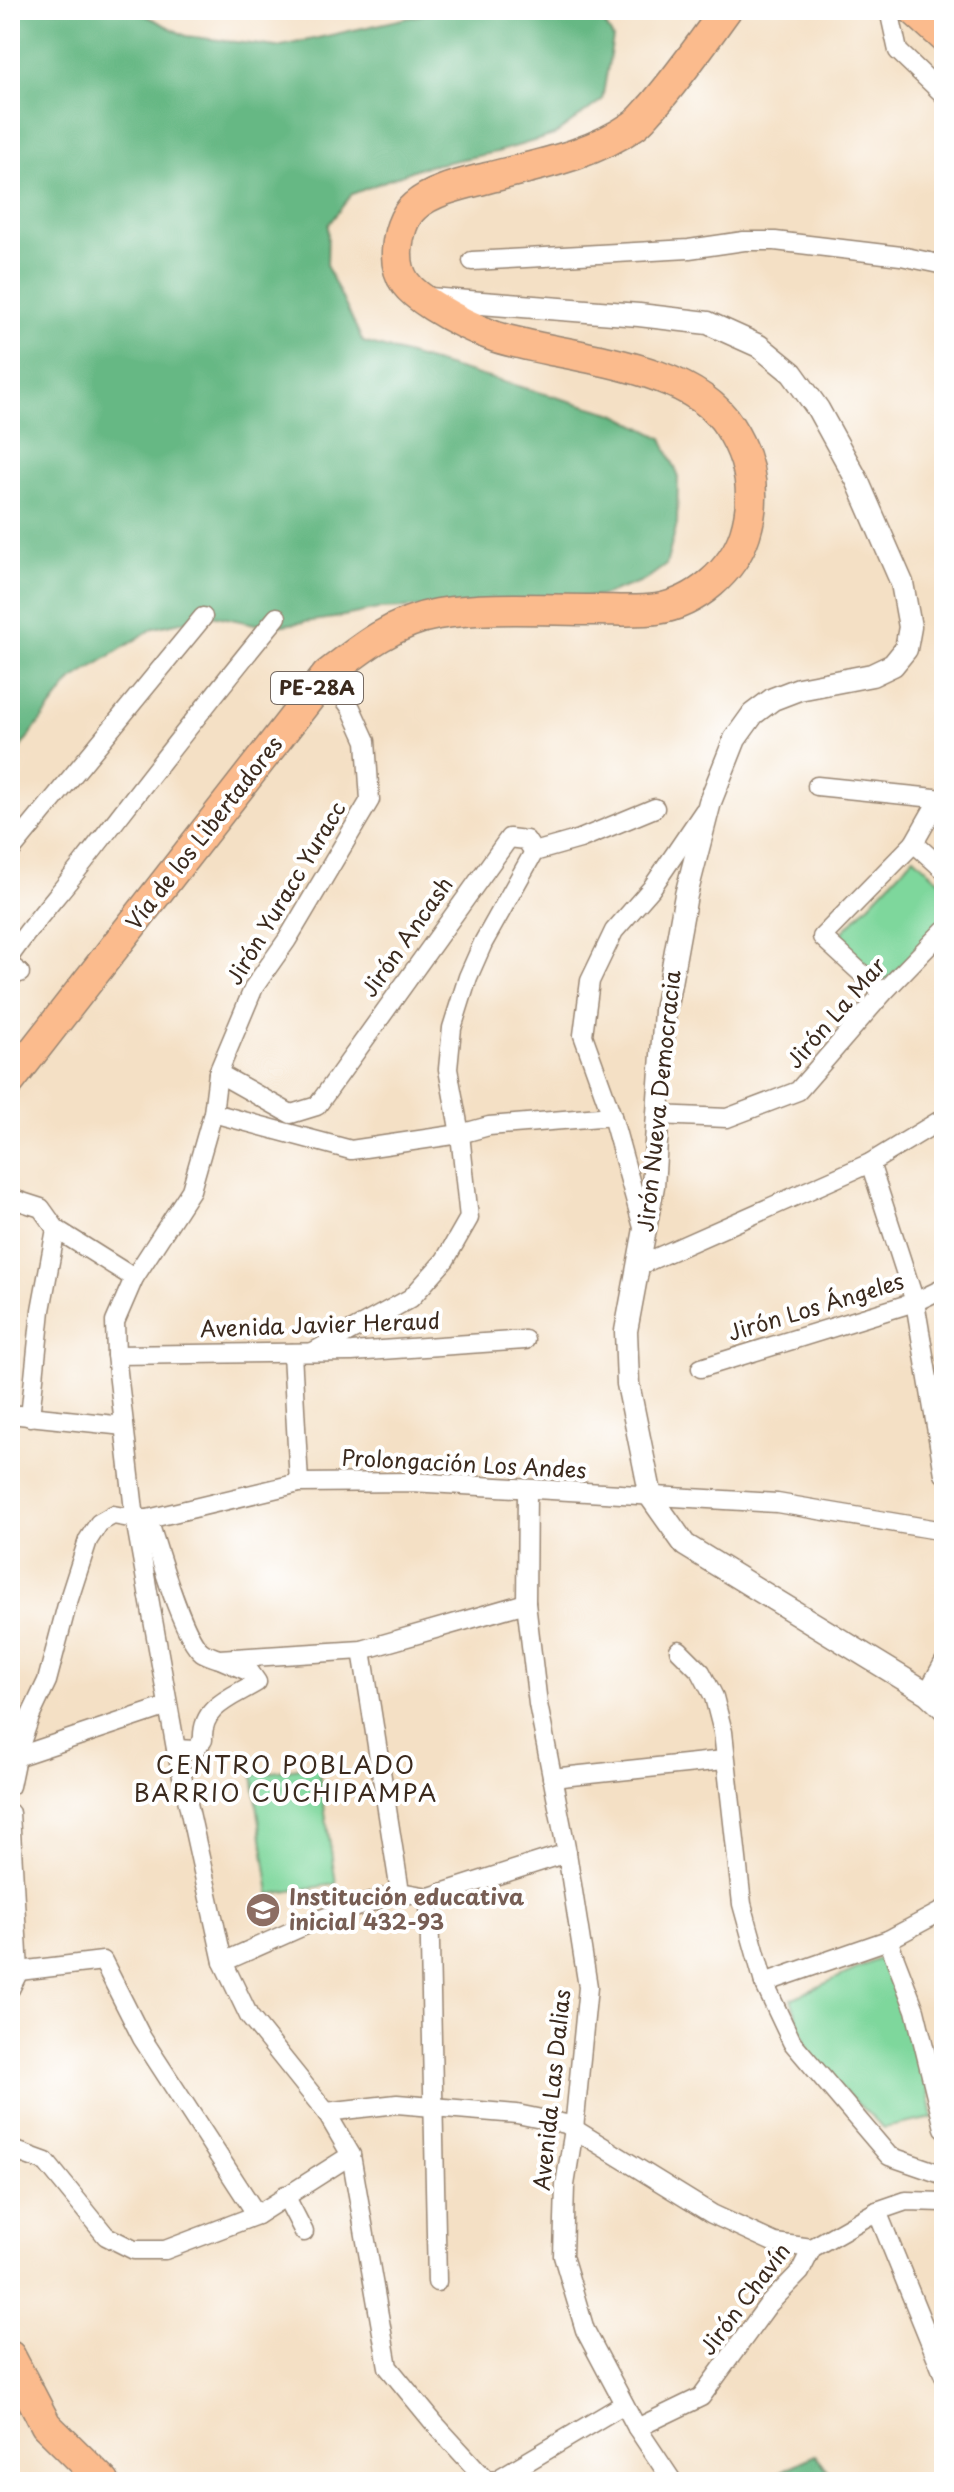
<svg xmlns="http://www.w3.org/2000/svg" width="954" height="2492" font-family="'Playpen Sans',sans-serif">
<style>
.green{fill:#7ed79c;stroke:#5c805d;stroke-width:2}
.forest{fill:#66b884;stroke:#507151;stroke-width:2}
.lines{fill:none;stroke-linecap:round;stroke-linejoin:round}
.minor-casing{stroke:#988572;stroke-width:21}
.tertiary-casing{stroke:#988572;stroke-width:25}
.trunk-casing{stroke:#988572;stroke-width:33}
.minor{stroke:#fff;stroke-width:18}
.tertiary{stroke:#fff;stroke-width:22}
.trunk{stroke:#fbbb8d;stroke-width:30}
.labels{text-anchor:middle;stroke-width:8;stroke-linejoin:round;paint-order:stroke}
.shield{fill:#fff;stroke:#766a62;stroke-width:2}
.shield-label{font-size:20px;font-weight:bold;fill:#3b2a1e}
.street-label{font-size:22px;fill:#3b2a1e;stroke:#fff}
.education-label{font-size:22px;font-weight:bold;fill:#785e54;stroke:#fff;text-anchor:start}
.neighbourhood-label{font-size:24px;letter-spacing:2px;fill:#3b2a1e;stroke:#fff}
</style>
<rect width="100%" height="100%" fill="#fff"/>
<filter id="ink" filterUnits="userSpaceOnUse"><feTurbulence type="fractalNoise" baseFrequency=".0125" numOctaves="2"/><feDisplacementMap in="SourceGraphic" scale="16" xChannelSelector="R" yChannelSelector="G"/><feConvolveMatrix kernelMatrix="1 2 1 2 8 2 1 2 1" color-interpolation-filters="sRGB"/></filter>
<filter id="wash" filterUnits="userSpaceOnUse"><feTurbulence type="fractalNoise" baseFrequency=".006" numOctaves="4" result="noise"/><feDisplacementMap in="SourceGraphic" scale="32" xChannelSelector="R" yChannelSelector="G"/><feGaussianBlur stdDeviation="1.8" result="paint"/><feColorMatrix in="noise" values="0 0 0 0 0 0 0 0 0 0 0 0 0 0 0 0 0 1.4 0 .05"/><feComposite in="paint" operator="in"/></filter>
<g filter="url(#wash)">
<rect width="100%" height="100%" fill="#f4e0c5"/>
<!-- green -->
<g class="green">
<path d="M 914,857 L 944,885 L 944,921 L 884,984 L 836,939 Z"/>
<path d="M 318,1765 L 336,1884 L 270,1894 L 253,1775 Z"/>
<path d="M 887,1955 L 919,2037 L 933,2118 L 884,2128 L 812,2062 L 791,1999 Z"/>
</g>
<!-- forest -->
<g class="forest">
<path d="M 10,10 L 135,10 L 186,36 L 277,47 L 444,10 L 585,10 L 598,13 L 613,38 L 602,100 L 554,135 L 497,152 L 418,168 L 352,194 L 328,225 L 327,267 L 363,342 L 615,414 L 662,438 L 678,475 L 677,524 L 666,565 L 645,580 L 601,596 L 502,605 L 378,609 L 334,618 L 269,627 L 212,615 L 154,628 L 72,680 L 10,761 Z"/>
<path d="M 815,2455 L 837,2482 L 759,2482 Z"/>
</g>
</g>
<g filter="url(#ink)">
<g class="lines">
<!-- minor casing -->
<g class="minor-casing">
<g id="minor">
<path d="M 889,10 L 898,51 L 944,95"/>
<path d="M 472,261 L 689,249 L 744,241 L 775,241 L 901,256 L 944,265"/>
<path d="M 817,786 L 944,799"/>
<path d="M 939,799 L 914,843 L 944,870"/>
<path d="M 10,852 L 203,617"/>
<path d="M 10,956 C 33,922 61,892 86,859 C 149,778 211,697 277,617"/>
<path d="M 10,965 L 20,973"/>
<path d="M 883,993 L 822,937 L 914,843"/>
<path d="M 218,1073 L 291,1114 L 317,1106 L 509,838 L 526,840 L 534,852 L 580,839 L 655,808"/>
<path d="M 213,1113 L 351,1150 L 460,1134 L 489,1126 L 612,1116"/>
<path d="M 657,1115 L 727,1118 L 798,1091 L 883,993 L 944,930"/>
<path d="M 870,1163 L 915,1302 L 944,1474"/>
<path d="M 10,1198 L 41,1208 L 56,1229 L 134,1278"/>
<path d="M 644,1231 L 612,1116 L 583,1035 L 590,981 L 614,931 L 651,889 L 704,811"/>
<path d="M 640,1265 L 870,1163 L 944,1118"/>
<path d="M 313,1352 L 411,1298 L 445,1260 L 469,1218 L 460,1134 L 448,1069 L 452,1028 L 468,977 L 483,943 L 534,852"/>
<path d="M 292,1353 L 299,1483"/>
<path d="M 116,1355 L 352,1352 L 525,1340"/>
<path d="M 701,1368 L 915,1302 L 944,1288"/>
<path d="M 10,1414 L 124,1426"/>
<path d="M 30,1417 L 41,1310 L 56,1229"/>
<path d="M 527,1490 L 526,1603 L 538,1704 L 567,1853 L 588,1987 L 574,2129 L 565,2185 L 563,2256 L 585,2330 L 637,2428 L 673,2482"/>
<path d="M 148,1519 C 157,1546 182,1637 202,1652 C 206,1655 214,1657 219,1659 L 362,1650 L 526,1603"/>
<path d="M 362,1650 L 400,1892"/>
<path d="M 679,1650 L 701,1672 L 714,1697 L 723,1732 L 742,1904 L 764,1983 L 792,2042 L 889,2156 L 944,2175"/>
<path d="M 927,1693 L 944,1662"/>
<path d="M 176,1749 L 195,1750 L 203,1740 C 201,1706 231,1698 257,1682 L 250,1672 L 222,1660"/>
<path d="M 10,1759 L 168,1706"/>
<path d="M 552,1778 L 724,1760"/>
<path d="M 10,1786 L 16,1757 L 30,1717 L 47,1681 L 67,1605 L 88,1540 L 99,1523 L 113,1515 L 135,1519 L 116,1355 L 115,1322 L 134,1278 L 191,1190 L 213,1113 L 218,1073 L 254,987 L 287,940 L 370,800 L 366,741 L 351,708 L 327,675"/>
<path d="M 10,1813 L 19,1971 L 10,1989"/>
<path d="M 429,1897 L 437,2282"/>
<path d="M 888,1940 L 915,2010 L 944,2128"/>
<path d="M 223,1962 L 315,1921 L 400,1892 L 429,1897 L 567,1853"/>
<path d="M 19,1971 L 103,1961 L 142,2038 L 257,2215"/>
<path d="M 764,1983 L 888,1940 L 944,1910"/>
<path d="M 326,2112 L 397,2104 L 517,2114 L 566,2124 L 712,2214 L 775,2243 L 812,2248"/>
<path d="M 10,2149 L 46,2162 L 106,2236 L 134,2250 L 165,2250 L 257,2215 L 351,2155"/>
<path d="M 285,2195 L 304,2232"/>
<path d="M 877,2211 L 944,2376"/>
<path d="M 637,2428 L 701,2397 L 768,2305 L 800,2272 L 812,2248 L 877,2211 L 906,2201 L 944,2202"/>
<path d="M 488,2482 L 434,2423 L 388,2367 L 351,2155 L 326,2112 L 249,2016 L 223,1962 L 176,1749 L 135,1519 L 148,1519 L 299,1483 L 411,1482 L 777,1503 L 944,1531"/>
<path d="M 493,2482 L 624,2404"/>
</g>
</g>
<!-- tertiary casing -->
<g class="tertiary-casing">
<path id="tertiary" d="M 429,299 L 639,315 L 708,323 L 759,346 L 792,373 L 818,409 L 857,480 L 902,583 L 910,627 L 906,649 L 893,665 L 872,675 L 799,689 L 773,699 L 753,714 L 735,739 L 710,802 L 686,895 L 665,1011 L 653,1186 L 626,1331 L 628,1384 L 651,1497 L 685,1545 L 927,1693 L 944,1709"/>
</g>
<!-- trunk casing -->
<g class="trunk-casing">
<g id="trunk">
<path d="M 914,10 L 944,37"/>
<path d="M 10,1081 L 327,675 C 360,649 395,621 438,614 C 488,606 543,610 594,610 C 615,610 637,612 657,609 C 696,603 733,571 745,534 C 757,496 751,460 729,426 C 689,362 563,358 496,337 C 474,329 452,318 433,306 C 409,291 396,279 397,251 C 398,235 403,216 415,206 C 433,190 464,184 487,178 C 537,165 590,156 633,126 C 641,121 647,112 653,106 C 680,75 702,43 726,10"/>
<path d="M 10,2356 L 46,2425 L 104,2482"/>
</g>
</g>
<!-- minor -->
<use href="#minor" class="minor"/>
<!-- tertiary -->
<use href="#tertiary" class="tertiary"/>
<!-- trunk -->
<use href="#trunk" class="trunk"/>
</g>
</g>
<!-- icons -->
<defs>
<g id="school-disc" transform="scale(1.8)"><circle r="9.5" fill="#8d6e63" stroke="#fff"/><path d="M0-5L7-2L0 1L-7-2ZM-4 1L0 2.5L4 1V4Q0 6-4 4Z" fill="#fff"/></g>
</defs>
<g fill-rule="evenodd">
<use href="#school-disc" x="263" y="1910"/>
</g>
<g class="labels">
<!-- shield labels -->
<rect class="shield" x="271" y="672" width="92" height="32" rx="6"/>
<g class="shield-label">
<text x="317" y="695">PE-28A</text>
</g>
<!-- street labels -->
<g class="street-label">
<text transform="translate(204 833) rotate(-52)" y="8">Vía de los Libertadores</text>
<text transform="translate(286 893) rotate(-59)" y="8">Jirón Yuracc Yuracc</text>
<text transform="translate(407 937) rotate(-55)" y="8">Jirón Ancash</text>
<text transform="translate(836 1013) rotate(-49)" y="8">Jirón La Mar</text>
<text transform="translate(659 1101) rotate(-84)" y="8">Jirón Nueva Democracia</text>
<text transform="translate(816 1307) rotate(-17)" y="8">Jirón Los Ángeles</text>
<text transform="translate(320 1325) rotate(-2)" y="8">Avenida Javier Heraud</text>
<text transform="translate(464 1464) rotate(3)" y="8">Prolongación Los Andes</text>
<text transform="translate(552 2090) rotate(-84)" y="8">Avenida Las Dalias</text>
<text transform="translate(745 2299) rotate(-53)" y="8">Jirón Chavín</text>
</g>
<!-- education labels -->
<g class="education-label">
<text x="289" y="1905">Institución educativa<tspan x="289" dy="25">inicial 432-93</tspan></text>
</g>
<!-- neighbourhood labels -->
<g class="neighbourhood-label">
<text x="286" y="1774">CENTRO POBLADO<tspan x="286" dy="28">BARRIO CUCHIPAMPA</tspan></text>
</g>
</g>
<!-- margin -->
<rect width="954" height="2492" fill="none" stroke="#fff" stroke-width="40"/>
</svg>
